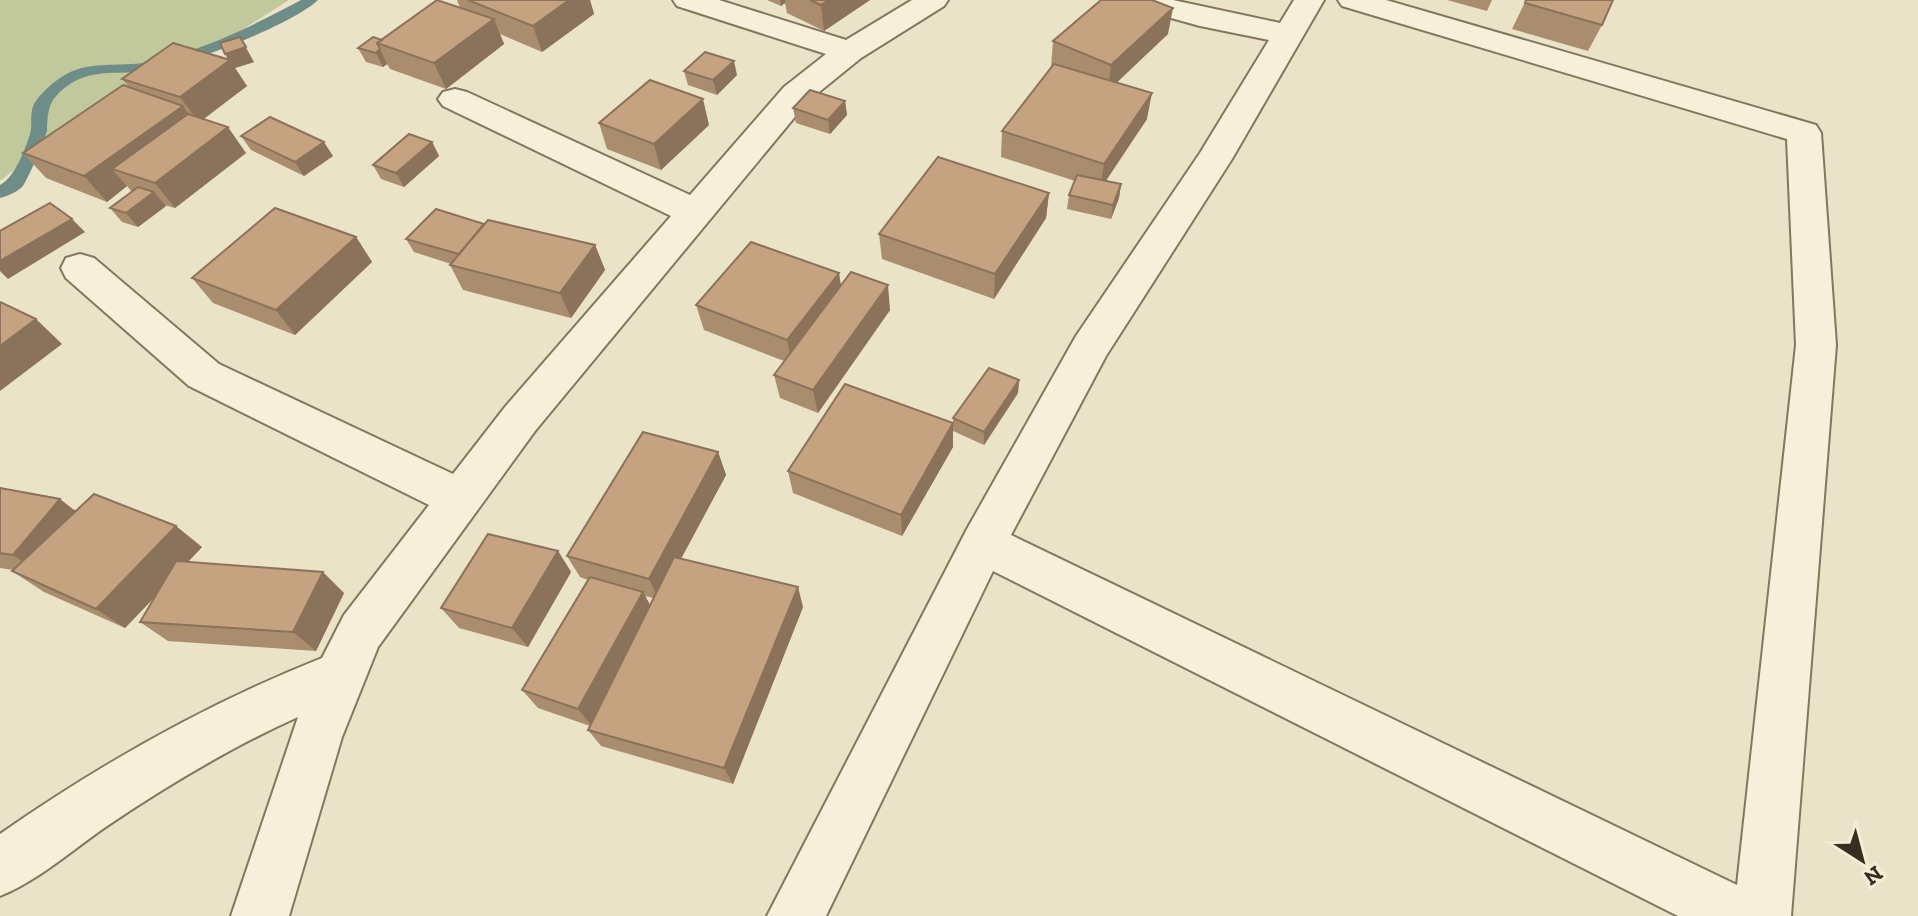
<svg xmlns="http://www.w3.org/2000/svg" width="1918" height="916" font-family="'Zilla Slab',serif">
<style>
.green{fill:#c0c89c}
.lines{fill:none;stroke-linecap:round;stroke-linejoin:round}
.stream{fill:#6f8d88;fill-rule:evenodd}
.minor-casing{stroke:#85765e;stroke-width:4}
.minor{fill:#f6f0da;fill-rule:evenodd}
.wall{fill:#aa8c6e;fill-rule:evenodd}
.shaded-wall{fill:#8b725a}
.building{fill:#c6a380;stroke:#8b725a;stroke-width:2}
</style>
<rect width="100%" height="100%" fill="#ebe3c7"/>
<!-- green -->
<path class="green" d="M 0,0 L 289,0 L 190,63 L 43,147 L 0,181 Z"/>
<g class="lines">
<!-- stream -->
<path class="stream" d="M 301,0 L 318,0 C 292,25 185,66 148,71 C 121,75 95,68 70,84 C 49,99 48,107 47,130 C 46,138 27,181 22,187 C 17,192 7,196 0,198 L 0,185 C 15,177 25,150 30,134 C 33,124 29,115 34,104 C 39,95 51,84 60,78 C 87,59 118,68 148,62 C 203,51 252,26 301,0 Z"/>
<!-- minor casing -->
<g class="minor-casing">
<g id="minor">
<path d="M 673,0 L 719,0 L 846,40 L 912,0 L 948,0 L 944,6 L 861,58 L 808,101 L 535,431 L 378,647 L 342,737 L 289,916 L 231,916 L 298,717 C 231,747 168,785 107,826 C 72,850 39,880 0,896 L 0,834 C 102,763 206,704 322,658 L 344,615 L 429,505 L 189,386 L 66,278 L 61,268 L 66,258 L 80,254 L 94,258 L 219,364 L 453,474 L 505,407 L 671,216 L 443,106 L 438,99 L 443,92 L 455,89 L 467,92 L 690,195 L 784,87 L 826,54 L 677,6 Z"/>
<path d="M 1124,0 L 1173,0 L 1280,23 L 1294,0 L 1324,0 L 1232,159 L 1106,356 L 1011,535 L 1737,885 L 1796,345 L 1787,139 L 1342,6 L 1338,0 L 1386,0 L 1816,125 L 1821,133 L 1836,345 L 1791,916 L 1678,916 L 993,571 L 826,916 L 767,916 L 967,529 L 1076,336 L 1200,153 L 1269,40 L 1200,26 L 1128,6 Z"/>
</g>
</g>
<!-- minor -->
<use href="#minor" class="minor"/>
</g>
<!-- wall -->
<g class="wall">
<path d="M 457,0 L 590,0 L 594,14 L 542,52 L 500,34 L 504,44 L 446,89 L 390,69 L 387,64 L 383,67 L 366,62 L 358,48 L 460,8 Z"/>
<path d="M 767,0 L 870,0 L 824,31 L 787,13 L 785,3 L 781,6 Z"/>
<path d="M 1447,0 L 1492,0 L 1487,11 Z"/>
<path d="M 1526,0 L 1602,25 L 1588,51 L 1512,29 Z"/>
<path d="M 1168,34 L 1116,82 L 1147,119 L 1106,181 L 1121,184 L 1119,198 L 1111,219 L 1067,209 L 1069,195 L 1075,181 L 1001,157 L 1002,131 L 1051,67 L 1053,41 Z"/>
<path d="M 229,60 L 254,62 L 235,68 L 247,86 L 204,119 L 246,153 L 175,208 L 164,205 L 166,206 L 138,227 L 122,222 L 110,208 L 132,192 L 127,186 L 107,202 L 46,178 L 23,153 L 129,87 L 122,79 Z"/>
<path d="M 684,71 L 737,75 L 717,95 L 688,85 Z"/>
<path d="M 845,101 L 847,115 L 830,134 L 796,123 L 793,108 Z"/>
<path d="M 599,123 L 709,125 L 661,170 L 607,149 Z"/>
<path d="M 241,136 L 333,156 L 304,176 L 251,150 Z"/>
<path d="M 432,142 L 439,156 L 404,187 L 381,179 L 373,165 Z"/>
<path d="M 1049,193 L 1046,218 L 994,299 L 882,259 L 879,234 Z"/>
<path d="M 484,224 L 595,245 L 605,270 L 571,318 L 463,290 L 450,265 L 451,264 L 414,252 L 406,239 Z"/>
<path d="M 356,237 L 372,262 L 295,335 L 213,303 L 192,278 Z"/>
<path d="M 841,285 L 890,310 L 818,413 L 780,398 L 774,375 L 784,361 L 704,330 L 696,305 Z"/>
<path d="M 1019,380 L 1018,393 L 984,445 L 953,431 L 953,447 L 902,536 L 793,493 L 788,471 L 953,423 L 953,418 Z"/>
<path d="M 718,452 L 726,475 L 681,558 L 803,607 L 733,784 L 601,746 L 588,730 L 590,726 L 538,708 L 522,690 L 588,580 L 580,577 L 567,556 ZM 645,596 L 653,598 L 650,605 Z"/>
<path d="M 0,488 L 202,547 L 188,562 L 344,593 L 316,651 L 168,641 L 140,622 L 155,597 L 125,628 L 44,592 L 12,571 L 13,570 L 0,568 Z"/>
<path d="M 558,551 L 571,572 L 528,647 L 459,628 L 441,608 Z"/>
</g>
<!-- shaded-wall -->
<g class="shaded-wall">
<path d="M 569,0 L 590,0 L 594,14 L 542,52 L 533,26 Z"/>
<path d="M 780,0 L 785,0 L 785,3 L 781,6 Z"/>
<path d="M 829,0 L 870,0 L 824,31 L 821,5 Z"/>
<path d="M 1173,8 L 1168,34 L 1108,91 L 1111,65 Z"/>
<path d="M 494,19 L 504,44 L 446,89 L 434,63 Z"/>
<path d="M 240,37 L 254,62 L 235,68 L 247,86 L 199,122 L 180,97 L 229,61 L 225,54 Z"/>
<path d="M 380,49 L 387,64 L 383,67 L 376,53 Z"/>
<path d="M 734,61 L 737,75 L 717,95 L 713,80 Z"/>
<path d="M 1152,93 L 1147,119 L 1100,189 L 1104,164 Z"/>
<path d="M 703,99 L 709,125 L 661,170 L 654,144 Z"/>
<path d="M 845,101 L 847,115 L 830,134 L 828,120 Z"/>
<path d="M 183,106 L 201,132 L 112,169 L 127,186 L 107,202 L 84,176 Z"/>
<path d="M 228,127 L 246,153 L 175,208 L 155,183 Z"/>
<path d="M 324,142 L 333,156 L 304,176 L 295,162 Z"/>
<path d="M 432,142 L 439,156 L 404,187 L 396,173 Z"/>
<path d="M 1121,184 L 1119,198 L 1111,219 L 1113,205 Z"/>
<path d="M 154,192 L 166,206 L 138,227 L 126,213 Z"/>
<path d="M 1049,193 L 1046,218 L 994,299 L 995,274 Z"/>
<path d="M 72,219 L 85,232 L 8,279 L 0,271 L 0,261 Z"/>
<path d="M 356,237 L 372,262 L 295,335 L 276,310 Z"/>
<path d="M 595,245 L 605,270 L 571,318 L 560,293 Z"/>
<path d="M 839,273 L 843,298 L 792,364 L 787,340 Z"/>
<path d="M 888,285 L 890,310 L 818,413 L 813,390 Z"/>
<path d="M 36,319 L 62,344 L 0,391 L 0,346 Z"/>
<path d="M 1019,380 L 1018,393 L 984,445 L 984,432 Z"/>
<path d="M 953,423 L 953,447 L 902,536 L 901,515 Z"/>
<path d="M 718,452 L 726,475 L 659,600 L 649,579 Z"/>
<path d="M 60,499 L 88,521 L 44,576 L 13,555 Z"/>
<path d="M 176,526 L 202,547 L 125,628 L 96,609 Z"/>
<path d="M 558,551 L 571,572 L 528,647 L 512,628 Z"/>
<path d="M 323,572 L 344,593 L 316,651 L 293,632 Z"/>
<path d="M 798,587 L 803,607 L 733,784 L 724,768 Z"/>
<path d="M 643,592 L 654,612 L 592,726 L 578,709 Z"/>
</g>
<!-- building -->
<g class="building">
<path d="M 437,0 L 494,19 L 434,63 L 377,43 Z"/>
<path d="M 468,0 L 569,0 L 533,26 Z"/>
<path d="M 810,0 L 829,0 L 821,5 Z"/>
<path d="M 1101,0 L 1152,0 L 1173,8 L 1111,65 L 1053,41 Z"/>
<path d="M 1526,0 L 1613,0 L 1602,25 L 1525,3 Z"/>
<path d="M 240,37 L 246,47 L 225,54 L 220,43 Z"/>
<path d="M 373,37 L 382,40 L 377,43 L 380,49 L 376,53 L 358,48 Z"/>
<path d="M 173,43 L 230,60 L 180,97 L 122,79 Z"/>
<path d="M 705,52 L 734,61 L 713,80 L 684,71 Z"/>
<path d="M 1054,64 L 1152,93 L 1104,164 L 1002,131 Z"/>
<path d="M 650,80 L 703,99 L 654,144 L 599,123 Z"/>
<path d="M 123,85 L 183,106 L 84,176 L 23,153 Z"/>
<path d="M 810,90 L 845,101 L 828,120 L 793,108 Z"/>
<path d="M 188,114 L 228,127 L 155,183 L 112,169 Z"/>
<path d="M 270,117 L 324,142 L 295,162 L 241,136 Z"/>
<path d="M 409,134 L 432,142 L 396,173 L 373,165 Z"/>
<path d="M 938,157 L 1049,193 L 995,274 L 879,234 Z"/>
<path d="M 1077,175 L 1121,184 L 1113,205 L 1069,195 Z"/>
<path d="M 138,187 L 154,192 L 126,213 L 110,208 Z"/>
<path d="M 50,203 L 72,219 L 0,261 L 0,231 Z"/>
<path d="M 275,208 L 356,237 L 276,310 L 192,278 Z"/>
<path d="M 436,209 L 484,224 L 459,254 L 406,239 Z"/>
<path d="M 488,220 L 595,245 L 560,293 L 450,265 Z"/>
<path d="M 751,242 L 839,273 L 787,340 L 696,305 Z"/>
<path d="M 851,272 L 888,285 L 813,390 L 774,375 Z"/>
<path d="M 0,302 L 36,319 L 0,346 Z"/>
<path d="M 989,368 L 1019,380 L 984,432 L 953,418 Z"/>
<path d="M 845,384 L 953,423 L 901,515 L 788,471 Z"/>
<path d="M 643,432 L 718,452 L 649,579 L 567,556 Z"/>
<path d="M 0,488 L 60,499 L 13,555 L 0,553 Z"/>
<path d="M 94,494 L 176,526 L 96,609 L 12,571 Z"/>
<path d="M 488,534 L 558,551 L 512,628 L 441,608 Z"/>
<path d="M 674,557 L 798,587 L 724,768 L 588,730 Z"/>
<path d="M 176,561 L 323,572 L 293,632 L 140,622 Z"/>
<path d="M 590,577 L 643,592 L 578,709 L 522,690 Z"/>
</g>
<!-- north arrow -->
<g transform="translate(1862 860) rotate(144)" stroke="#f3edd6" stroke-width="6" paint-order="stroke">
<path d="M0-6L14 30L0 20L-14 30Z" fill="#372d20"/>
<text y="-12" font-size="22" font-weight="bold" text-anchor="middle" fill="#372d20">N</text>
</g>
</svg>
